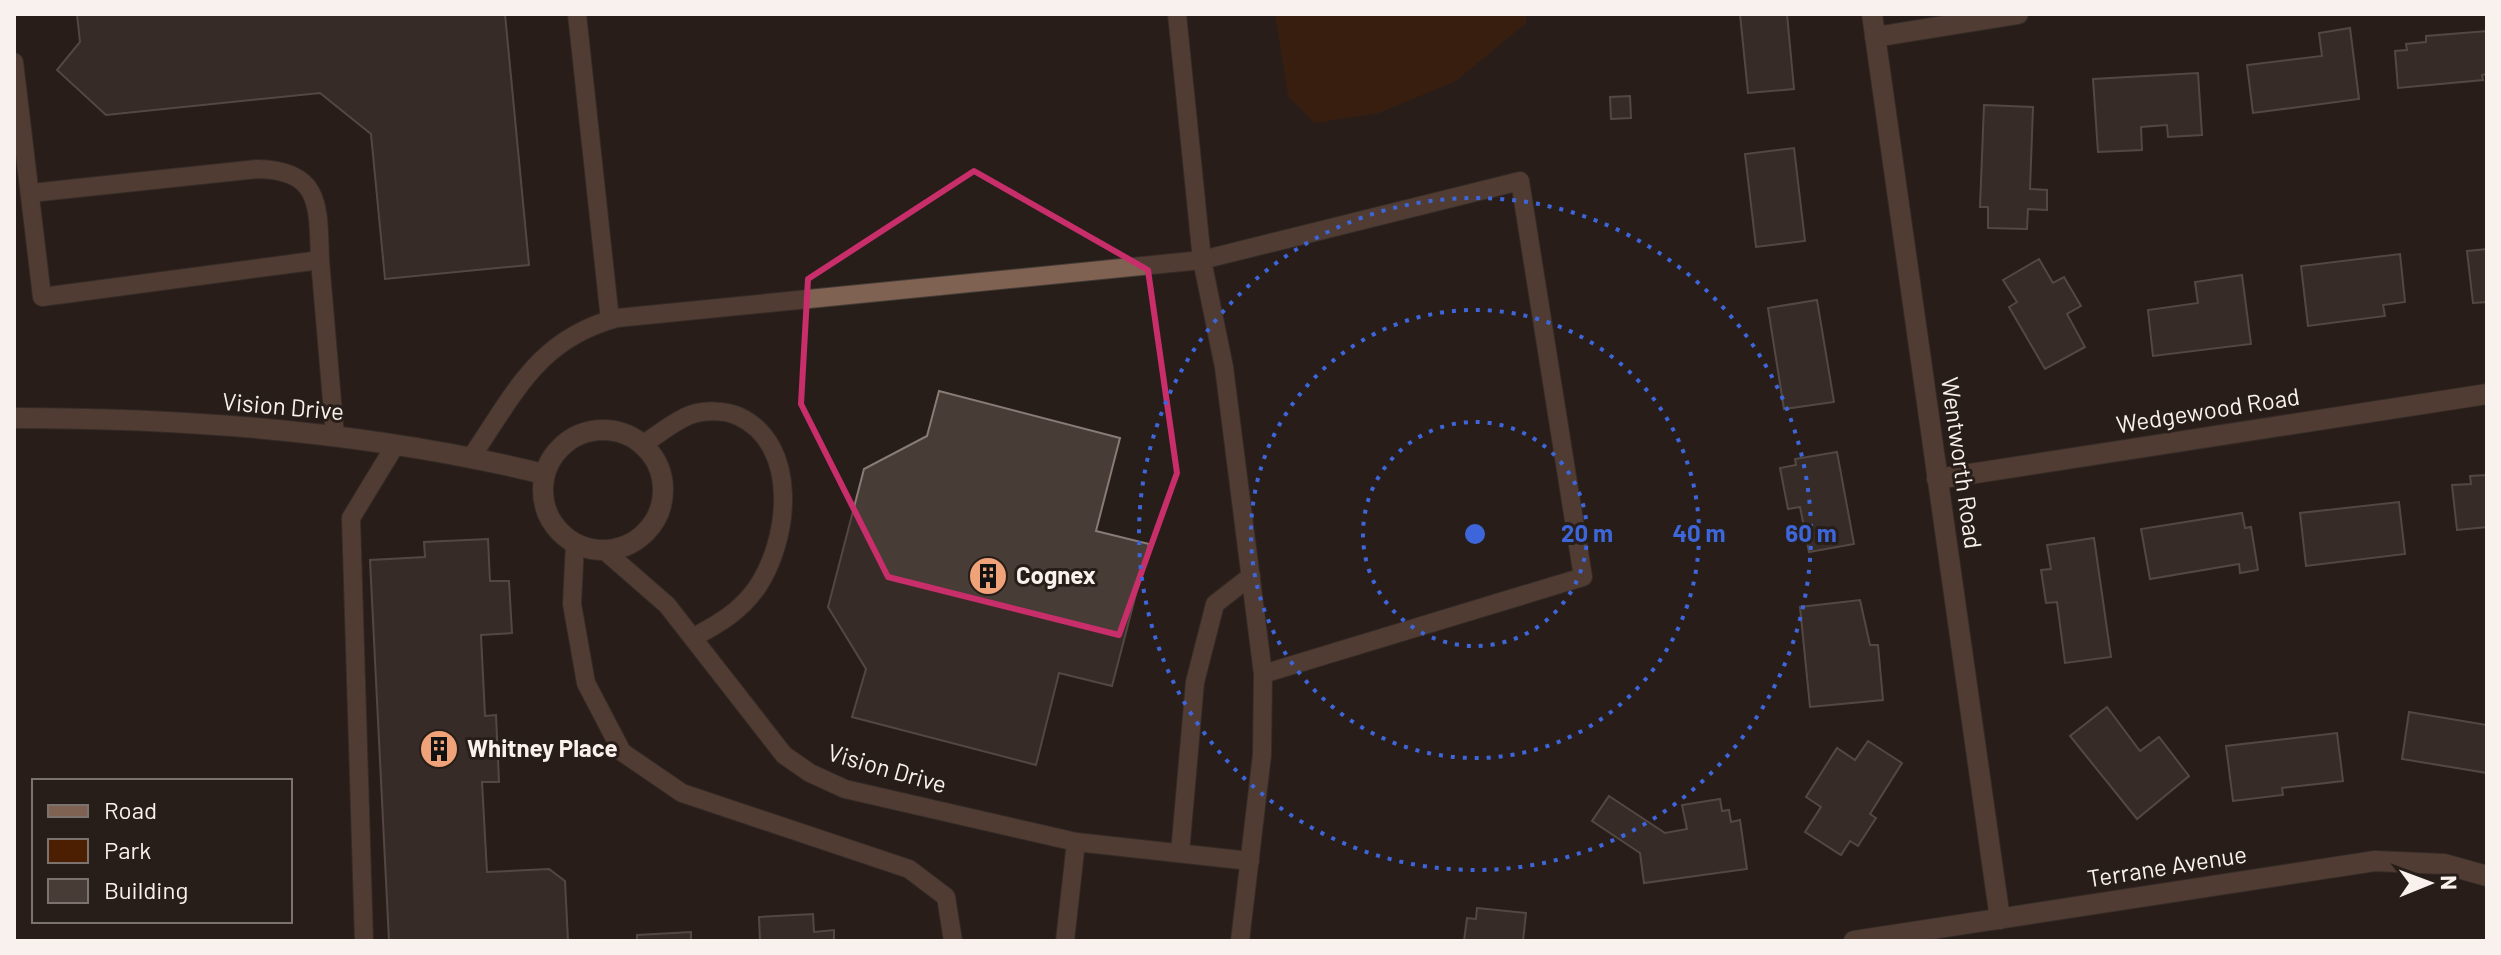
<svg xmlns="http://www.w3.org/2000/svg" width="2501" height="955" font-family="Barlow,sans-serif">
<style>
.green{fill:#4d1f02}
.building{fill:#483c36;stroke:#897b75;stroke-width:2}
.lines{fill:none;stroke-linecap:round;stroke-linejoin:round}
.service-casing{stroke:#453c37;stroke-width:20}
.minor-casing{stroke:#453c37;stroke-width:22}
.service{stroke:#806252;stroke-width:18}
.minor{stroke:#806252;stroke-width:20}
.marked{fill:none;stroke:#c82e6a;stroke-width:6;stroke-linejoin:round}
.ring{fill:none;stroke:#3e66db;stroke-width:4;stroke-dasharray:4 8}
.labels{text-anchor:middle;stroke-width:6;stroke-linejoin:round;paint-order:stroke}
.street-label{font-size:24px;fill:#f9f1ee;stroke:#281e19}
.poi-label{font-size:24px;font-weight:bold;fill:#f9f1ee;stroke:#281e19;text-anchor:start}
.centre{fill:#3e66db;stroke:#281e19;stroke-width:4}
.ring-label{font-size:24px;text-anchor:middle;font-weight:bold;fill:#3e66db;stroke:#281e19;stroke-width:6;stroke-linejoin:round;paint-order:stroke}
</style>
<rect width="100%" height="100%" fill="#281e19"/>
<!-- green -->
<path class="green" d="M 1275,14 L 1527,14 L 1526,23 L 1456,81 L 1379,113 L 1315,123 L 1288,96 Z"/>
<!-- building -->
<g class="building">
<path d="M 77,14 L 505,14 L 529,265 L 385,279 L 371,134 L 320,93 L 106,115 L 57,70 L 80,42 Z"/>
<path d="M 1740,14 L 1787,14 L 1794,89 L 1748,93 Z"/>
<path d="M 2350,28 L 2359,99 L 2253,113 L 2247,65 L 2322,56 L 2319,33 Z"/>
<path d="M 2487,31 L 2487,74 L 2482,75 L 2483,80 L 2398,88 L 2395,51 L 2407,50 L 2406,44 L 2426,42 L 2426,36 Z"/>
<path d="M 2198,73 L 2202,135 L 2168,137 L 2167,125 L 2141,127 L 2142,150 L 2098,152 L 2093,79 Z"/>
<path d="M 1630,96 L 1631,118 L 1611,119 L 1610,97 Z"/>
<path d="M 1984,105 L 2033,107 L 2030,189 L 2047,190 L 2047,210 L 2028,209 L 2027,229 L 1988,228 L 1988,207 L 1980,207 Z"/>
<path d="M 1794,148 L 1805,241 L 1756,247 L 1745,154 Z"/>
<path d="M 2487,249 L 2487,302 L 2473,303 L 2467,251 Z"/>
<path d="M 2400,254 L 2405,302 L 2383,305 L 2385,316 L 2308,326 L 2301,266 Z"/>
<path d="M 2039,259 L 2053,283 L 2064,277 L 2081,306 L 2067,314 L 2085,347 L 2045,369 L 2009,307 L 2017,302 L 2003,280 Z"/>
<path d="M 2242,275 L 2251,344 L 2153,356 L 2148,310 L 2198,303 L 2195,282 Z"/>
<path d="M 1817,300 L 1834,402 L 1784,409 L 1768,308 Z"/>
<path d="M 939,391 L 1120,438 L 1096,531 L 1149,544 L 1112,686 L 1059,673 L 1036,765 L 852,717 L 866,669 L 828,607 L 864,469 L 927,436 Z"/>
<path d="M 1837,452 L 1854,544 L 1809,552 L 1800,507 L 1788,509 L 1780,468 L 1796,465 L 1795,459 Z"/>
<path d="M 2487,475 L 2487,527 L 2457,530 L 2452,485 L 2471,484 L 2470,476 Z"/>
<path d="M 2399,502 L 2405,554 L 2306,566 L 2300,513 Z"/>
<path d="M 2242,513 L 2245,528 L 2251,527 L 2258,570 L 2240,573 L 2239,564 L 2150,579 L 2141,529 Z"/>
<path d="M 2094,538 L 2111,657 L 2065,663 L 2057,602 L 2046,603 L 2041,570 L 2051,569 L 2047,545 Z"/>
<path d="M 488,539 L 490,581 L 509,581 L 512,633 L 481,635 L 485,716 L 496,715 L 499,782 L 482,782 L 487,872 L 549,869 L 565,881 L 568,941 L 389,941 L 370,560 L 425,557 L 424,542 Z"/>
<path d="M 1860,600 L 1870,645 L 1878,645 L 1883,700 L 1810,707 L 1800,607 Z"/>
<path d="M 2107,707 L 2140,751 L 2159,737 L 2189,776 L 2137,819 L 2070,736 Z"/>
<path d="M 2409,712 L 2487,725 L 2487,773 L 2402,759 Z"/>
<path d="M 2337,733 L 2343,781 L 2282,788 L 2283,795 L 2233,801 L 2226,746 Z"/>
<path d="M 1868,741 L 1902,763 L 1870,814 L 1876,818 L 1858,846 L 1850,841 L 1841,855 L 1805,832 L 1821,807 L 1806,797 L 1837,748 L 1855,760 Z"/>
<path d="M 1609,796 L 1665,833 L 1687,829 L 1682,805 L 1720,799 L 1722,811 L 1729,810 L 1731,822 L 1740,820 L 1747,869 L 1644,883 L 1640,853 L 1592,821 Z"/>
<path d="M 1477,908 L 1526,913 L 1523,941 L 1464,941 L 1467,918 L 1476,919 Z"/>
<path d="M 813,914 L 814,932 L 834,930 L 834,941 L 760,941 L 759,917 Z"/>
<path d="M 691,932 L 691,941 L 637,941 L 637,935 Z"/>
</g>
<g class="lines">
<!-- service casing -->
<g class="service-casing">
<g id="service">
<path d="M 577,14 L 610,320"/>
<path d="M 1177,14 L 1202,260 L 1224,367 L 1263,674 L 1262,755 L 1240,941"/>
<path d="M 14,62 L 42,297 L 320,260 L 335,436"/>
<path d="M 31,193 L 257,169 C 322,170 318,207 320,260"/>
<path d="M 643,444 C 658,435 674,421 690,415 C 705,410 724,410 738,416 C 800,444 790,540 756,589 C 739,612 720,623 694,637"/>
<path d="M 472,456 C 515,393 538,339 617,318 L 1202,260 L 1520,181 L 1583,577 L 1263,674"/>
<path d="M 575,544 L 572,604 L 586,683 L 622,752 L 682,793 L 909,869 L 946,897 L 953,941"/>
<path d="M 605,551 L 667,605 L 784,755 L 810,773 L 845,789 L 1076,842 L 1250,861"/>
<path d="M 1180,853 L 1195,682 L 1215,604 L 1251,576"/>
<path d="M 364,941 L 351,518 L 396,444"/>
<path d="M 1065,941 L 1076,842"/>
</g>
</g>
<!-- minor casing -->
<g class="minor-casing">
<g id="minor">
<path d="M 1872,14 L 2000,919"/>
<path d="M 1875,37 L 2018,14"/>
<path d="M 14,418 C 191,418 372,432 544,474"/>
<circle cx="603" cy="490" r="60"/>
<path d="M 1937,479 L 2487,394"/>
<path d="M 1854,941 L 2375,861 L 2444,864 L 2487,876"/>
</g>
</g>
<!-- service -->
<use href="#service" class="service"/>
<!-- minor -->
<use href="#minor" class="minor"/>
</g>
<!-- marked area -->
<path d="M0 0H2501V955H0ZM 974,171 L 1148,270 L 1177,473 L 1119,635 L 888,577 L 801,404 L 808,279 Z" fill="#281e19" fill-opacity=".55" fill-rule="evenodd"/>
<path class="marked" d="M 974,171 L 1148,270 L 1177,473 L 1119,635 L 888,577 L 801,404 L 808,279 Z"/>
<!-- distance rings -->
<g class="ring">
<circle cx="1475" cy="534" r="112"/>
<circle cx="1475" cy="534" r="224"/>
<circle cx="1475" cy="534" r="336"/>
</g>
<!-- icons -->
<defs>
<g id="building-disc" transform="scale(2)"><circle r="9.5" fill="#f0a279" stroke="#281e19"/><path d="M-4-6H4V6H1V3H-1V6H-4ZM-2.5-4.3h1.7v1.8h-1.7ZM.8-4.3h1.7v1.8H.8ZM-2.5-1h1.7V.8h-1.7ZM.8-1h1.7V.8H.8Z" fill="#111"/></g>
</defs>
<g fill-rule="evenodd">
<use href="#building-disc" x="988" y="576"/>
<use href="#building-disc" x="439" y="749"/>
</g>
<g class="labels">
<!-- street labels -->
<g class="street-label">
<text transform="translate(283 407) rotate(5)" y="8">Vision Drive</text>
<text transform="translate(2208 411) rotate(-9)" y="8">Wedgewood Road</text>
<text transform="translate(1961 463) rotate(82)" y="8">Wentworth Road</text>
<text transform="translate(887 769) rotate(16)" y="8">Vision Drive</text>
<text transform="translate(2167 867) rotate(-9)" y="8">Terrane Avenue</text>
</g>
<!-- poi labels -->
<g class="poi-label">
<text x="1016" y="584">Cognex</text>
<text x="467" y="757">Whitney Place</text>
</g>
</g>
<circle cx="1475" cy="534" r="12" class="centre"/>
<g class="ring-label">
<text x="1587" y="542">20 m</text>
<text x="1699" y="542">40 m</text>
<text x="1811" y="542">60 m</text>
</g>
<!-- border -->
<rect width="2501" height="955" fill="none" stroke="#f9f1ee" stroke-width="32"/>
<!-- legend -->
<rect x="32" y="779" width="260" height="144" fill="#281e19" stroke="#7c726e" stroke-width="2"/>
<rect x="48" y="805" width="40" height="12" fill="#806252" stroke="#7c726e" stroke-width="2"/>
<text x="104" y="819" font-size="24" fill="#f9f1ee">Road</text>
<rect x="48" y="839" width="40" height="24" fill="#4d1f02" stroke="#7c726e" stroke-width="2"/>
<text x="104" y="859" font-size="24" fill="#f9f1ee">Park</text>
<rect x="48" y="879" width="40" height="24" fill="#483c36" stroke="#7c726e" stroke-width="2"/>
<text x="104" y="899" font-size="24" fill="#f9f1ee">Building</text>
<!-- north arrow -->
<g transform="translate(2429 883) rotate(89)" stroke="#281e19" stroke-width="6" paint-order="stroke">
<path d="M0-6L14 30L0 20L-14 30Z" fill="#f9f1ee"/>
<text y="-12" font-size="22" font-weight="bold" text-anchor="middle" fill="#f9f1ee">N</text>
</g>
</svg>
